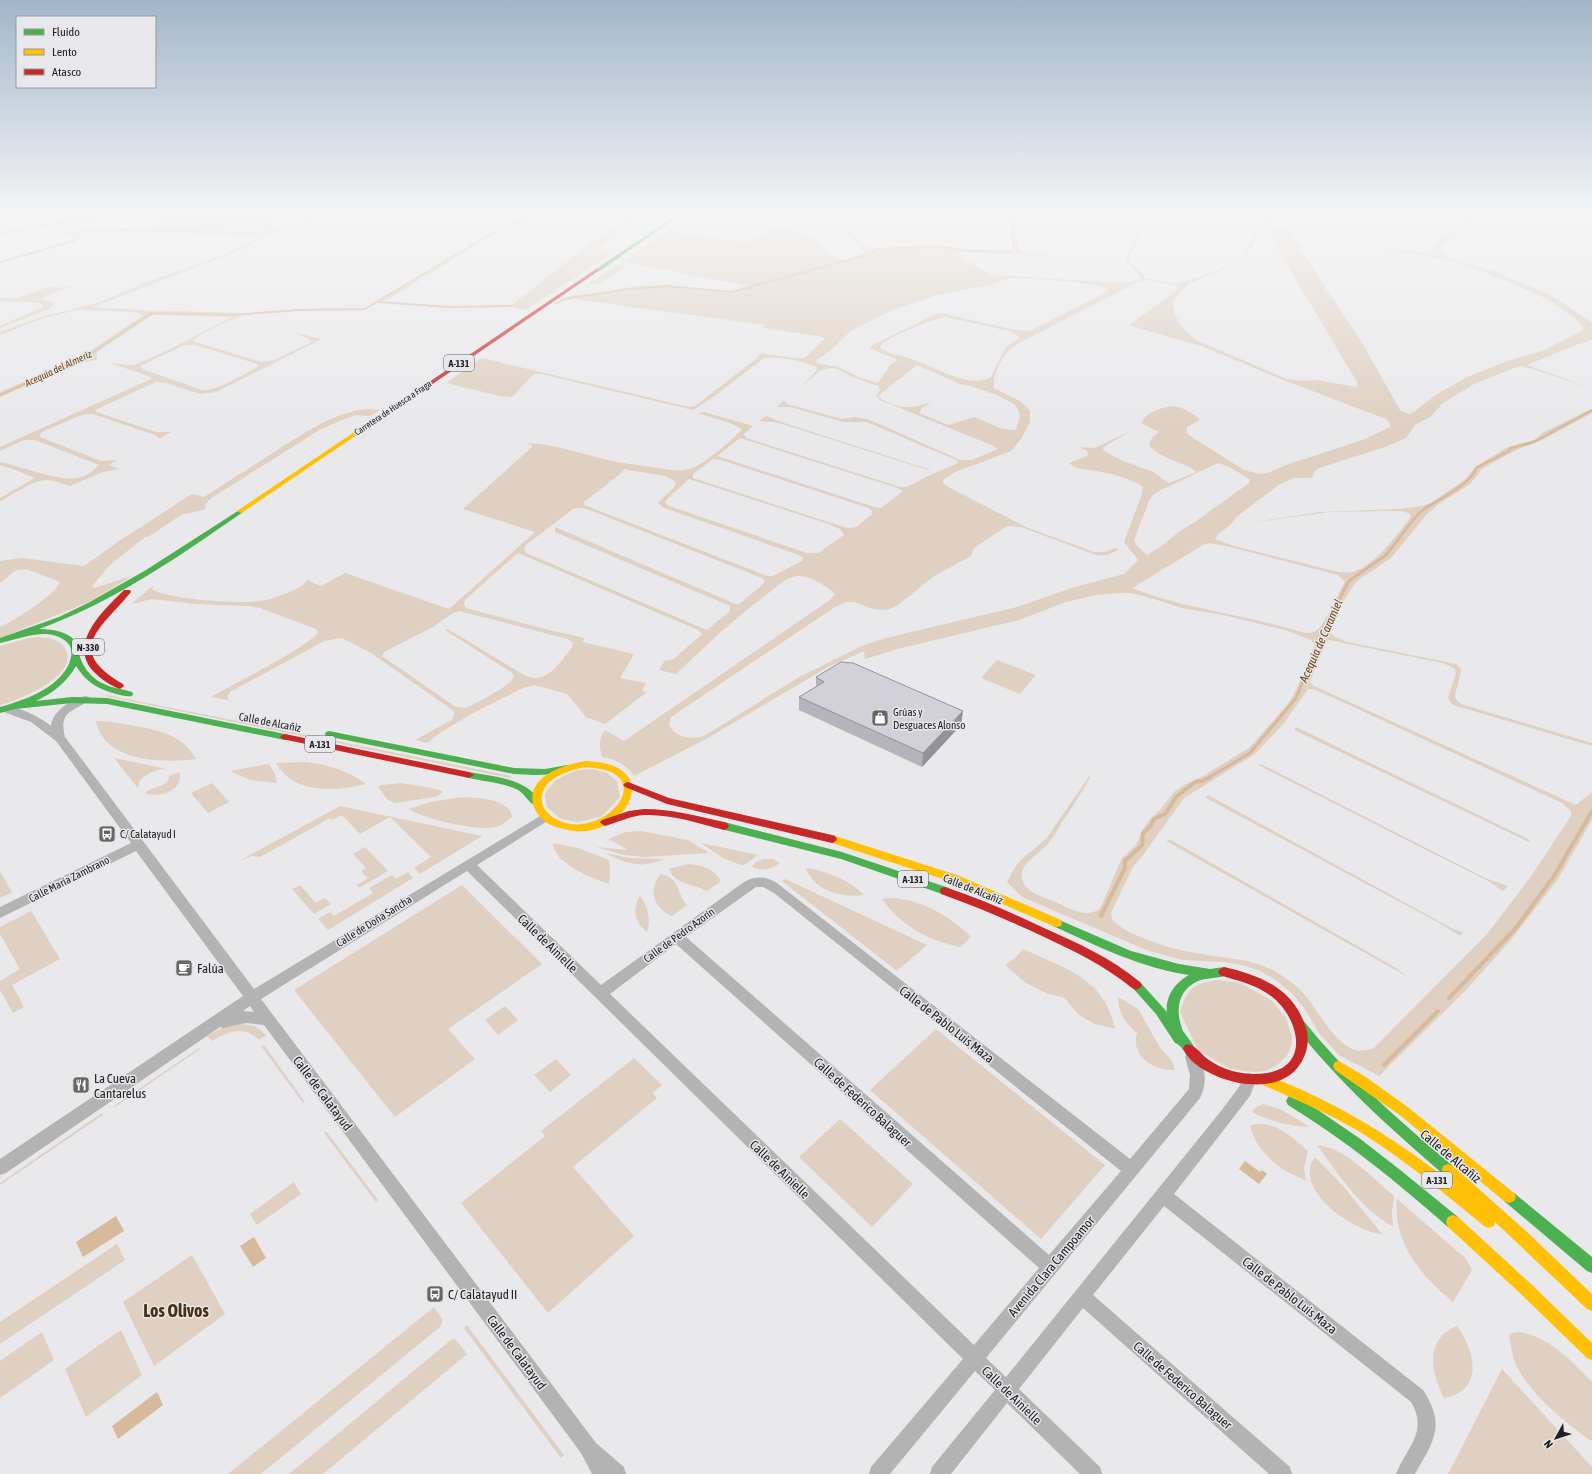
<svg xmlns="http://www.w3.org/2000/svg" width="1592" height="1474" font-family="'Asap Condensed',sans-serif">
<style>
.green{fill:#dfd0c1;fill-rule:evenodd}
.forest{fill:#dec8b0}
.water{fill:#d7ba9c}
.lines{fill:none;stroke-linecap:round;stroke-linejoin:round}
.stream-far3{stroke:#d7ba9c;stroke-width:2}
.stream-far2{stroke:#d7ba9c;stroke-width:2.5}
.stream-far1{stroke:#d7ba9c;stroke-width:3}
.stream{stroke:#d7ba9c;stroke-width:4}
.street{fill:#b3b3b4;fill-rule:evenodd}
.fast{fill:#4caf50;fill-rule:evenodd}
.slow{fill:#ffc107;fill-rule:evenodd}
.jam{fill:#c62828;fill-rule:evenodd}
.wall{fill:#b5b3bb}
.shaded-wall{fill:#939298}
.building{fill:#d2d0d9;stroke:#939298}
.labels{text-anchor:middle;stroke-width:3;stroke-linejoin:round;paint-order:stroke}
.far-street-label{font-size:9px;fill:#202021;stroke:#e8e7eb}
.shield{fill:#e8e7eb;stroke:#5c5c5e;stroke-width:1}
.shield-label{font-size:10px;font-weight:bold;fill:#202021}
.far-water-label{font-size:10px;font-style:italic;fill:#6f4713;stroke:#e8e7eb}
.poi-label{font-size:11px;fill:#202021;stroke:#e8e7eb;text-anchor:start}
.street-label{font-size:11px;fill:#202021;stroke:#e8e7eb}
.water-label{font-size:12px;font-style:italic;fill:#6f4713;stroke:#e8e7eb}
.near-street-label{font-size:13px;fill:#202021;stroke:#e8e7eb}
.near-poi-label{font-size:13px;fill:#202021;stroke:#e8e7eb;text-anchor:start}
.near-district-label{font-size:18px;font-weight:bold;fill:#4a300f;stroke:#e8e7eb}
</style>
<rect width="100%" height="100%" fill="#e9e8ea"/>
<!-- green -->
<g class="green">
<path d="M 168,214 L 283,214 L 270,228 L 274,228 L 333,214 L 342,214 L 286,228 L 280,233 L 265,237 L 244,249 L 93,307 L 138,310 L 242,313 L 240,317 C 225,322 208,330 194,339 L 195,342 L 261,362 L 274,360 L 309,343 L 310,340 L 293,332 L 322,339 L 216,392 L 200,394 L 166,383 L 156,382 L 95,410 L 96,412 L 156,432 L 171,432 L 158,439 L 158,437 L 155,435 L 93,414 L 86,414 L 79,416 L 42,432 L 40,435 L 40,437 L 96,459 L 101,461 L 118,460 L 109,465 L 119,469 L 103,472 L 70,486 C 62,484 54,480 46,480 C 33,480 11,495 0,502 L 0,498 L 35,478 L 18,471 L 0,465 L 0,462 C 20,466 60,482 78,478 C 87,476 93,471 99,465 L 35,440 L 24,440 L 0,451 L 0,447 L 151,379 L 151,378 L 148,376 L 110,363 L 128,365 L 137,364 L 170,349 L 233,317 L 153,315 L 97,352 L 97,360 L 82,362 L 0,397 L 0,392 L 81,357 L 142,316 L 141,314 L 133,312 L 77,310 L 44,318 L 0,335 L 0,332 L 38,318 L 100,302 L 144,283 L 225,254 L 258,238 L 259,236 L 119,231 L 83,232 L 80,233 L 80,239 L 76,241 L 0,263 L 0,261 L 74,239 L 71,236 L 57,237 L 64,233 L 63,231 L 50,230 L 59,228 L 72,231 L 149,228 L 164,220 ZM 189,345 L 195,345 L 258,364 L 258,367 C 241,375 221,390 202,390 L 142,369 L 140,366 L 183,346 Z"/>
<path d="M 534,214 L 569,214 L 520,221 L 509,225 L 389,299 L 389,300 L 378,300 L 500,226 L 493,225 L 433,228 L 496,223 L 531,218 L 534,216 Z"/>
<path d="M 628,214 L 645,214 L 598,250 L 612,253 L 526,310 L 506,306 L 513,304 Z"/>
<path d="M 825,214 L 830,214 L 864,245 L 875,249 L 937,245 L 968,250 L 1007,251 L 1013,249 L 1009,214 L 1015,214 L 1019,250 L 1029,254 L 1120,260 L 963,252 L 958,252 L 956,254 L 991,275 L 1120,283 L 1132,282 L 1141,278 L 1140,275 L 1125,260 L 1140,229 L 1142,223 L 1140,219 L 1132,216 L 1067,214 L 1145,214 L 1252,225 L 1258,225 L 1264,214 L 1279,214 L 1275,226 L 1280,229 L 1341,242 L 1422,253 L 1430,252 L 1439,239 L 1476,214 L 1484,214 L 1442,246 L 1440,249 L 1441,253 L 1448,258 L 1493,271 L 1541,291 L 1557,299 L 1592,323 L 1592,340 L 1576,345 L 1527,365 L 1592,389 L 1533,369 L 1521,366 L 1517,367 L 1474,384 L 1443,403 L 1430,417 L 1415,425 L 1406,438 L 1385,447 L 1319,468 L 1315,471 L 1313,476 L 1311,478 L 1294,478 L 1280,484 L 1235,518 C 1230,529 1220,529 1215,539 L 1234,546 L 1338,572 C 1343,572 1348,573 1353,572 C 1373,567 1399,533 1411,517 L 1410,514 L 1403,511 L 1392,511 L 1329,512 L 1241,524 L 1320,512 L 1400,509 L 1423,506 L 1432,502 L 1466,479 L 1475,467 L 1508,447 L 1534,440 L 1544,432 L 1592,409 L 1592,413 L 1542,440 L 1518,449 L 1496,461 L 1482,469 L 1470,484 L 1439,504 L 1427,514 L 1392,557 L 1356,582 L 1344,600 L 1330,632 L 1335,637 L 1347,642 L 1456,664 L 1460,668 L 1461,671 L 1455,695 L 1456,699 L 1461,704 L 1578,739 L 1592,743 L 1592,746 L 1453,705 L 1448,698 L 1456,673 L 1454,668 L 1443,663 L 1329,640 L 1326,642 L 1310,682 L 1314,686 L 1576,805 L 1592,792 L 1592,820 L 1558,879 L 1510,941 L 1464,992 L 1379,1076 L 1339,1055 L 1319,1033 L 1306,1011 L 1291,992 L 1274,979 L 1260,971 L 1242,965 L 1224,962 L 1183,960 L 1149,951 L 1022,897 L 1007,882 L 1015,867 L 1022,859 L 1046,839 L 1090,775 L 1090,778 C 1081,793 1072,808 1062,822 C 1057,830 1053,838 1047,845 C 1039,854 1019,864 1022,878 C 1024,893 1046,898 1058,903 C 1072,910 1086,918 1100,909 L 1122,858 L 1136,845 L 1143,829 L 1150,819 L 1160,810 L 1174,792 L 1186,784 L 1203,776 L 1249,748 L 1288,704 L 1296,690 L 1312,654 L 1314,644 L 1311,640 L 1285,630 L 1223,615 L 1182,608 L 1154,599 L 1130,593 L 1119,593 L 1096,595 L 1066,602 L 1019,620 L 901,648 L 865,659 L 864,651 L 828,667 L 708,738 L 634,776 C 626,764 615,759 602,757 C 599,746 599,738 605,730 L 624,741 L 830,600 L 835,594 C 826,586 811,575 797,576 C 786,577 775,588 766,595 C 734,619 705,646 676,674 L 659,670 L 664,662 L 663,661 L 671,660 L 675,658 L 702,634 L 698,630 L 518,553 L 465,600 L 464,604 L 466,608 L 549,630 L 585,638 L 582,642 L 634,654 L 620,678 L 646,683 L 642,691 L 647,692 L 605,724 L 586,717 L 567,694 L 534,685 L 523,688 L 475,712 L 441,732 L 427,743 L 415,740 L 452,720 L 455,712 L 371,653 L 342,638 L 324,641 L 230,692 L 227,696 L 229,700 L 211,697 C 228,687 312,645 318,632 L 316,629 L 260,608 L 248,606 L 197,604 L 152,599 L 131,604 L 154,585 L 152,589 C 169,600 240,604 261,601 C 272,599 302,590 307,580 L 321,586 L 345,573 L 449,609 L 535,532 L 463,509 L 532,447 L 532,445 L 526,443 C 553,444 580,453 607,460 C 621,463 637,465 652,467 C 665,469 679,473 692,468 C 704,464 734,439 742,429 L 730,423 L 697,413 L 704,412 L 753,426 L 744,434 L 746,438 L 900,487 L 907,487 L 926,477 L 958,463 L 957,460 L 949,457 L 867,422 L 844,422 L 790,407 L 777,407 L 784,400 L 787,404 L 842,419 L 856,417 L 870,420 L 960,460 L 972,460 L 998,449 L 994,446 L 880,400 L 876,396 L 880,390 L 878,386 L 850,376 L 838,369 L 831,368 L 821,370 L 800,388 L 817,370 L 816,367 C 801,360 780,357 764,358 L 712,398 L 693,410 L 541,374 L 534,374 L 512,397 L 500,396 L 446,383 L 482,358 L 689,407 L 695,406 L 757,358 L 759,354 C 774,354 790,359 805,358 L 824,339 L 824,337 L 763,328 L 765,325 L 565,298 L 570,296 L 592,294 L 632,287 L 654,285 L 728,291 L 749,286 L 622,262 L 668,230 L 748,243 L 769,230 L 768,227 C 777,229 797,230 805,234 C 829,248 828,270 864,253 L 865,251 ZM 1142,217 L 1204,221 L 1257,228 L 1244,255 L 1230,266 L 1178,284 L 1145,278 L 1142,273 L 1129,262 L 1130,255 L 1144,227 L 1145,223 ZM 1261,230 L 1269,231 L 1269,234 L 1357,382 L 1357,387 L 1315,380 L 1301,381 L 1287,379 L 1198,341 C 1186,334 1170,315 1173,300 L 1188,284 L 1232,266 L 1247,254 ZM 1297,233 L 1453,261 L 1510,282 L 1549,300 L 1576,319 L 1583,327 L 1583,330 L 1545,350 L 1508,361 L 1467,377 L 1434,396 L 1414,412 L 1409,414 L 1400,410 L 1361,341 L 1317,275 L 1297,242 L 1289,234 ZM 1009,278 C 1025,278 1098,282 1109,289 L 1097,297 L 1030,331 L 1010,329 L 942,313 L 936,314 L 872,345 L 870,348 L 898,360 L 891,364 L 878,383 L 861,378 L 838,367 L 816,363 L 817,360 L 832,349 L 852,330 L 895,309 L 934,296 L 997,283 ZM 1151,280 L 1176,285 L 1178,289 L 1131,324 L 1131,326 L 1204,347 L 1273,376 L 1386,419 L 1390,423 L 1390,427 L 1365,439 L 1286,465 L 1268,473 L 1259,474 L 1244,470 L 1190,436 L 1187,433 L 1187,427 L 1200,420 L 1198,417 C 1181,408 1177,402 1157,410 C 1149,413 1146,415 1141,423 L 1159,432 C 1154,436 1149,439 1150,446 C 1162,460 1183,461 1197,472 L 1169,483 L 1153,472 L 1123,461 L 1104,451 L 1103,448 L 1105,446 L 1132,430 L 1097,447 L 1092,448 L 1079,447 L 1086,450 L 1088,453 L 1087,456 L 1069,463 C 1076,470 1087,469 1096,471 C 1108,473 1134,479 1143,487 L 1142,494 L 1124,542 L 1136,557 L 1138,560 L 1124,574 L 1109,578 L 1075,587 L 1017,607 L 886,638 L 864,645 L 801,676 L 704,736 C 691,740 676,738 669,725 L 671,717 L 835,607 L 846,602 L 854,602 L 873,609 L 883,610 L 889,609 L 898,605 L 933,577 L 971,556 L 974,548 L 1007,526 L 1021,527 L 1096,555 L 1107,555 L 1118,550 L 1116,548 L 1104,552 L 1094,552 L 1028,528 L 950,488 L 943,483 L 943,480 L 955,472 L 1011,451 L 1021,439 L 1030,422 L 1030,410 L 1020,401 L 994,388 C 993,370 1004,352 1019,343 L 1138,282 ZM 945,317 L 1009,331 L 1019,336 L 1018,339 L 1005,348 L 991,377 C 971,389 938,369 919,362 C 906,356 893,355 881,349 L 880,346 C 886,337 934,319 945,317 ZM 917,365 L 960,384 L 974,387 L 997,395 L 1014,404 L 1018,410 L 1020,415 L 1016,430 L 1002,429 L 975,417 L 948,425 L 919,413 L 922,408 L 931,402 C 914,409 895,410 879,397 L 879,395 ZM 740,438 L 895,487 L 903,491 L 881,508 L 874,507 L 717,456 ZM 713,459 L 721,460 L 869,508 L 872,511 L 872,514 L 857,527 L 847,528 L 693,478 L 693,474 ZM 1218,463 C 1229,466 1240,473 1250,480 L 1249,483 L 1195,522 L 1180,531 L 1159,548 L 1147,555 L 1137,546 L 1134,540 L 1149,501 L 1154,494 L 1161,490 ZM 624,469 L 665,476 L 676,482 L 675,486 L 658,503 L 664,508 L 796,554 L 803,557 L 802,561 L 773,576 L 767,576 L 584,505 L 584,502 L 619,475 ZM 689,479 L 826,523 L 840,529 L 844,535 L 818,553 L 807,553 L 669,506 L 665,503 L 667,499 ZM 580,508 L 587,509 L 762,578 L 765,581 L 761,586 L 738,605 L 555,527 L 555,532 L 730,606 L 730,611 L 707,630 L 526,553 L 524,549 L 526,545 L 573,509 ZM 1209,543 L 1226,546 L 1323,571 L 1338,575 L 1345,582 C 1338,593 1326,623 1317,630 C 1313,633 1309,633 1305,633 C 1248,615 1188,610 1132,588 L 1203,545 ZM 459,611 L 568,639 L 573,643 L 572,648 C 559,663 546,686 524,675 L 448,629 L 445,630 L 506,669 L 512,673 L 514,677 C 506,689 479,701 466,708 L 456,707 L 382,656 L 384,652 L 433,627 L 453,613 ZM 1308,689 L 1313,689 L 1336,699 L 1562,803 L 1571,811 L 1571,816 L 1532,875 L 1488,933 L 1373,1049 C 1366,1050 1359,1052 1352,1049 C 1329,1037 1319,1010 1302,992 C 1294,983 1283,976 1273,970 C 1248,958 1227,959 1202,954 C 1181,951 1162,946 1143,938 C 1131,933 1121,929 1112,919 L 1111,913 L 1133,867 L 1143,855 L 1184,798 L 1255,754 L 1284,723 Z"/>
<path d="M 108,215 L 120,218 L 46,228 L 26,229 L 0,234 L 54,221 L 63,217 L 79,218 Z"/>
<path d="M 619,264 L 626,266 L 600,284 L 590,283 Z"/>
<path d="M 50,286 L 59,288 L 72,286 L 44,297 L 42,300 L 54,302 L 53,306 L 49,309 L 0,328 L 0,326 L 43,307 L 43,305 L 39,303 L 0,301 L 0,298 L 18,298 Z"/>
<path d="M 368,409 L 380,410 L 370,416 L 356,415 L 344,419 L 321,429 L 210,499 L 205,505 L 206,509 L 181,515 L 148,537 L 145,537 L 110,565 L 92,586 L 94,588 L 132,576 L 91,601 L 0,638 L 0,627 C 13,621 56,595 60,582 L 27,569 L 16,570 L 0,583 L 0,561 L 22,558 L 84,566 L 122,539 L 192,494 L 204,497 C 230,480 256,464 282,447 C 308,431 337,411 368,409 Z"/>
<path d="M 766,416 L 781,422 L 931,470 L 928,470 L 776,422 L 759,421 Z"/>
<path d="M 39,637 C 49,638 61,639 66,650 C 78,677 18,700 0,705 L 0,646 L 29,638 Z"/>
<path d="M 997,660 L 1036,675 L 1020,694 L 981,678 Z"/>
<path d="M 107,695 L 511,776 L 510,778 L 105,696 Z"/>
<path d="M 96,721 C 110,721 122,724 136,726 C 160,731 183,735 196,759 C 163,763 104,763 96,721 Z"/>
<path d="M 1296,727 L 1530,840 L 1529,842 L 1294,730 Z"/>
<path d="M 114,758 L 167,769 C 156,769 146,773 139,782 L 139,787 L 137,787 Z"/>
<path d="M 304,762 C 327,764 347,770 366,784 C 336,792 293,794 276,763 Z"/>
<path d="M 269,764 L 275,774 L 277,783 L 250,780 L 230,771 Z"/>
<path d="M 1261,764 L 1485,878 L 1508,886 L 1503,891 L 1488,881 L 1258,765 Z"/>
<path d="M 593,769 L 607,773 L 617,781 L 620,797 L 601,817 L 577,822 L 561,819 L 547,807 L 545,796 L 547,790 L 556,780 L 577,770 Z"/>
<path d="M 179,772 C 185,790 159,799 145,793 C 152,786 163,789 169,779 L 169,776 Z"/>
<path d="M 212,783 L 229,802 L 208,813 L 191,793 Z"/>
<path d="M 401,783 L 426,787 L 442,791 L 442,793 L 435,797 L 395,803 L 387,799 L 378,787 L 381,785 Z"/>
<path d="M 1208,795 L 1455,930 L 1463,932 L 1460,936 L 1443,925 L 1206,798 Z"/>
<path d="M 455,798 C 472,797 497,797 510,810 L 512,817 C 508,819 504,824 499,826 C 483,833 423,819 409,809 L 431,802 Z"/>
<path d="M 340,806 L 482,836 L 420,874 L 414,868 L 431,857 L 390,817 L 360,834 L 342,815 L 332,820 L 330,818 L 260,857 L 252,856 L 239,861 Z"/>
<path d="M 641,831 L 688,840 L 709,853 L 645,857 L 624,855 L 596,847 L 628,850 L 609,839 L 626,832 Z"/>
<path d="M 1171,840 L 1396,968 L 1408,977 L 1166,841 Z"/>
<path d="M 553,843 L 578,848 L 609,860 L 610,872 L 609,884 C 592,878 554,864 553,843 Z"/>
<path d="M 701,843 L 758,855 L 744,865 L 741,865 L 723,858 Z"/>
<path d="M 365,847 L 388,871 L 314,914 L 292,889 L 300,885 L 316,903 L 325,898 L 331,904 L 359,888 L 357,885 L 368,878 L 361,871 L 366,868 L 353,854 Z"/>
<path d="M 605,853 L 630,858 L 664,859 C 642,869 626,864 605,853 Z"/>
<path d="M 764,859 L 773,859 L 780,863 C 771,870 762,871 752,867 L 756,862 Z"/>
<path d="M 688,864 C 701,865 714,868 721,881 L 707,891 C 694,884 675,885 669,869 Z"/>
<path d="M 805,868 C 827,871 848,879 864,895 C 840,898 816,891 805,868 Z"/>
<path d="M 0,872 L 12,892 L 0,898 Z"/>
<path d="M 408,872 L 413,878 L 328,930 L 318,919 L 330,912 L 334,916 L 373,893 L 369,888 L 392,875 L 396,879 Z"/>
<path d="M 661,874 C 681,879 676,893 687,905 L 672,916 C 654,908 647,890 661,874 Z"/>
<path d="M 785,879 L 927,945 L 897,971 L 782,881 Z"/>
<path d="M 462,885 L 542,964 L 448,1029 L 475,1059 L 395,1117 L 294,990 Z"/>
<path d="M 640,896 C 648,907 651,919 647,932 C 634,922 632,909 640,896 Z"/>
<path d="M 890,898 C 921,899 950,916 971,937 L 961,947 C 929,941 901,926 882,899 Z"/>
<path d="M 31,911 L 60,959 L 12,985 L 24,1007 L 13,1013 L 0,990 L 0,981 L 20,969 L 0,934 L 0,927 Z"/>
<path d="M 1023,949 C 1065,969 1104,977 1115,1029 L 1095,1024 L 1086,1019 L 1077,1013 L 1065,998 L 1046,993 L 1026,983 L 1005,965 L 1015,958 Z"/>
<path d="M 1218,980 L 1240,983 L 1271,1000 L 1286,1018 L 1292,1037 L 1291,1046 L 1288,1054 L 1282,1061 L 1274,1067 L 1265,1071 L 1254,1072 L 1230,1069 L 1198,1050 L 1180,1012 C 1187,989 1193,983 1218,980 Z"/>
<path d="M 1118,997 L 1138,1009 L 1161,1049 L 1172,1061 L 1175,1070 C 1154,1071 1130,1056 1137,1033 C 1125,1023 1118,1012 1118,997 Z"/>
<path d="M 505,1006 L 518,1020 L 498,1035 L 485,1020 Z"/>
<path d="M 241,1024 L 255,1026 L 266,1035 L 259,1040 C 245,1025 227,1031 212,1041 L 207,1036 L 224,1027 Z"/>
<path d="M 936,1029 L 1105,1165 L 1041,1239 L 870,1090 Z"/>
<path d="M 264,1045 L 305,1102 L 303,1103 L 261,1046 Z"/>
<path d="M 199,1048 L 200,1049 L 115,1107 L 114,1106 Z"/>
<path d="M 634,1058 L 662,1085 L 652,1093 L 657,1098 L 573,1167 L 634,1236 L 548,1313 L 461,1203 L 545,1136 L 541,1131 Z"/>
<path d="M 556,1059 L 571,1075 L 550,1092 L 534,1075 Z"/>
<path d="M 1263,1104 L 1280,1109 L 1310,1127 C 1289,1126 1271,1122 1252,1112 L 1255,1108 Z"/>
<path d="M 102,1113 L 103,1115 L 0,1185 L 0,1183 Z"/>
<path d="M 840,1119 L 913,1184 L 872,1227 L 799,1157 Z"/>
<path d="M 1256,1124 C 1278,1123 1292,1137 1308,1151 L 1304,1168 L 1306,1181 C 1300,1177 1293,1175 1286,1171 C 1269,1161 1255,1145 1250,1126 Z"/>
<path d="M 326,1131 L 378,1200 L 376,1202 L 324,1133 Z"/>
<path d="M 1317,1145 C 1346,1148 1372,1178 1394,1196 L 1392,1213 L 1393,1226 C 1362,1211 1337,1172 1317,1145 Z"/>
<path d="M 1315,1157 L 1343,1186 L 1382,1234 C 1354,1232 1291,1189 1315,1157 Z"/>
<path d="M 294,1182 L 301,1194 L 257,1225 L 250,1214 Z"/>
<path d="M 1397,1199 L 1465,1258 L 1472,1270 L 1453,1302 C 1421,1276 1393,1243 1397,1199 Z"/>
<path d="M 117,1244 L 125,1260 L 0,1344 L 0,1322 Z"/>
<path d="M 192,1255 L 225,1314 L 154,1366 L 123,1302 Z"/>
<path d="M 434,1307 L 443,1320 L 441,1326 L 261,1474 L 228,1474 Z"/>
<path d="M 467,1325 L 564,1455 L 561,1458 L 464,1328 Z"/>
<path d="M 1457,1326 C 1475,1351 1485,1390 1444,1398 C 1431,1373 1424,1339 1457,1326 Z"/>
<path d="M 121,1330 L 142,1375 L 86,1417 L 65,1369 Z"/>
<path d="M 42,1332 L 54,1360 L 0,1398 L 0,1361 Z"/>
<path d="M 1517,1332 C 1548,1335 1571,1361 1592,1382 L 1592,1441 C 1567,1425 1531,1394 1517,1367 C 1512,1358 1511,1345 1509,1334 Z"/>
<path d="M 455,1339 L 467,1354 L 323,1474 L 289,1474 L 451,1340 Z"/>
<path d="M 1502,1369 L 1592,1467 L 1592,1474 L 1448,1474 Z"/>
</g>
<!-- forest -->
<path class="forest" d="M 63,214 L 168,214 L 164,220 L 159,224 L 164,217 L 158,214 L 120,218 L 108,215 L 79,218 L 63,217 Z"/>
<!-- water -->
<g class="water">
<path d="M 1245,1161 L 1260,1172 L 1262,1170 L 1267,1174 L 1259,1184 L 1239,1169 Z"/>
<path d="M 116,1216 L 124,1231 L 83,1257 L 76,1242 Z"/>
<path d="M 254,1237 L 266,1258 L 253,1267 L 240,1246 Z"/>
<path d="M 157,1392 L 163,1405 L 118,1439 L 112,1426 Z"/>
</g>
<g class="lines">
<!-- stream-far3 -->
<g class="stream-far3">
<path d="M 1133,214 L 1139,214"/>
<path d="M 268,232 L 336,214"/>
<path d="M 0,233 L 108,215"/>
<path d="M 0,262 L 74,241 L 77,238 L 72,233 L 127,229 L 260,234"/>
<path d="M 379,302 L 448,307 L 510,306"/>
<path d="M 555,304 L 562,300 L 576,297 L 622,290 L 667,286 L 732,292 L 873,253 L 878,249 L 937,246 L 964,250 L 1014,252 L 1011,214"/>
<path d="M 86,357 L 151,313 L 232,315 L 299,310 L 365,309 L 508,224 L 561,214"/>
</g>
<!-- stream-far2 -->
<g class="stream-far2">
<path d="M 0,395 L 87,356"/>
<path d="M 1397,541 C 1405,531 1413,518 1423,510 C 1437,500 1472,484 1476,468 L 1509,451 L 1511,448 L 1534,442 L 1592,410"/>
</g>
<!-- stream-far1 -->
<path class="stream-far1" d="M 1208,778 L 1250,753 L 1296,698 L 1325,627 L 1349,581 L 1386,555 L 1398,540"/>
<!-- stream -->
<g class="stream">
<path d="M 1101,916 L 1125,868 L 1125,861 L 1142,845 L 1143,833 L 1151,826 L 1154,819 L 1165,814 L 1176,797 L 1195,782 L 1203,781 L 1210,777"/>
<path d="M 1449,998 L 1515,929 L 1554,876 L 1592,811"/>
<path d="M 1384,1065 L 1438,1011"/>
</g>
<!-- street -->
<path class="street" d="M 85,696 L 89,697 L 90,699 L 89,701 C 70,712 59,713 65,737 L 254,989 L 545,813 L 549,814 L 551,817 L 549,820 L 477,865 L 601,985 L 744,882 C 758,874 770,877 782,887 L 1130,1159 L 1189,1089 L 1190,1075 L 1185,1057 L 1187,1053 L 1192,1051 L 1197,1053 C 1205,1068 1208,1081 1200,1098 L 986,1358 L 1006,1377 L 1221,1111 L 1239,1087 L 1244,1075 L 1249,1073 L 1254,1075 L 1256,1080 L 1250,1096 L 1174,1194 L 1423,1390 C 1446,1425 1434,1441 1415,1474 L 1396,1474 C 1406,1448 1429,1432 1411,1402 L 1164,1206 L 1093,1295 L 1290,1467 L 1292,1474 L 1269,1474 L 1083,1308 L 1019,1389 L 1100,1467 L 1102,1474 L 1080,1474 L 1007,1403 L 951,1474 L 930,1474 L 932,1467 L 995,1390 L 975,1371 L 890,1474 L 869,1474 L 871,1467 L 963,1359 L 467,871 L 261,999 L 596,1443 L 624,1467 L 626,1474 L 592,1474 L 581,1453 L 264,1025 L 246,1023 L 223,1028 L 220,1027 L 6,1173 L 0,1175 L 0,1159 L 243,996 L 136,851 L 0,918 L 0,907 L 131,843 L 56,741 L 31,722 L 1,711 L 0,710 L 1,707 C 14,703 41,718 51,726 C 52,711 72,699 85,696 ZM 756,887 L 763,887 L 774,893 L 1121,1171 L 1049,1255 L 686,937 ZM 676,944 L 1039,1268 L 974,1345 L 610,994 ZM 250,1006 L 254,1012 L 243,1011 Z"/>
<!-- fast -->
<g class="fast">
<path d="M 677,214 L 682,214 L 600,271 L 596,271 L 596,269 Z"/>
<path d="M 241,509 L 243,510 L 243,512 C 178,557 114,602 39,629 C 53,629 74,632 79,648 C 80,651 79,655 80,657 C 82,664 87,671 92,676 C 103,687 118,688 132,692 L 133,694 L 132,696 C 127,697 121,695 116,694 C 98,689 86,682 76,666 C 67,682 53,693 36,701 L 72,697 L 107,698 L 285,734 L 288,735 L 290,737 L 288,739 L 285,740 L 107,704 L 72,703 L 15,709 L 0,713 L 0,707 C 25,700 57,689 69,664 C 71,658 73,651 70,646 C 65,638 54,634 45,634 C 29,634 15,640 0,643 L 0,638 L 59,617 L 88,603 L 146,570 Z"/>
<path d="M 329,731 L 514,768 L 545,769 L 567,765 L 572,768 C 564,777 526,775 514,774 L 326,736 L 325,734 L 326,732 Z"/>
<path d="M 469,772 C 496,777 526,778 542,803 L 540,805 C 530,808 526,794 518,790 C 502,782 483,782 466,777 L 464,775 Z"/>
<path d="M 724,822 L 842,852 L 949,888 L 950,891 L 949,894 L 945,895 L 841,859 L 721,829 L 719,826 L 721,823 Z"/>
<path d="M 1057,919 L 1131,951 L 1179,964 L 1210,969 L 1224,967 L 1228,969 L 1230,972 L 1228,975 C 1218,979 1208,977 1198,981 C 1177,990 1175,1012 1183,1031 C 1187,1037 1192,1042 1195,1049 L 1193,1053 C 1183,1056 1183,1045 1175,1043 L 1156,1014 L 1130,985 L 1132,982 L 1136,980 L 1140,982 L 1167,1012 C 1165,996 1176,982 1189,975 C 1141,968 1097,946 1053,926 L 1052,923 L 1053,920 Z"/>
<path d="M 1298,1017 L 1302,1019 C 1346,1074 1398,1120 1453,1166 L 1454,1170 L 1453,1174 L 1448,1176 L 1443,1174 C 1390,1128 1338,1082 1294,1025 L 1292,1022 L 1294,1019 Z"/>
<path d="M 1292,1095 L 1318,1110 L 1359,1138 L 1399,1169 L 1458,1217 L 1460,1222 L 1458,1227 L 1453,1229 L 1448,1227 C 1397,1182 1345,1140 1288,1105 L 1286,1101 L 1288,1097 Z"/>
<path d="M 1509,1191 L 1514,1193 L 1592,1257 L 1592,1273 L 1587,1271 L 1504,1201 L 1502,1197 L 1504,1193 Z"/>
</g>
<!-- slow -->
<g class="slow">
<path d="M 405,398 L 410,399 L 243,512 L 241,513 L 237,511 Z"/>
<path d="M 586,761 C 598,762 611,763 621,770 C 645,786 625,816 606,825 C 592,832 579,833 564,829 C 559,828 552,826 547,823 C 541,819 535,812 533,804 C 527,776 565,764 586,761 ZM 586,767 C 595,768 605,769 613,773 C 647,792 593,842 554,818 C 548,814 543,809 542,802 C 539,779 569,770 586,767 Z"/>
<path d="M 832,835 L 957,875 L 1061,920 L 1062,923 L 1061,926 L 1057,927 L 1053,926 L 949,881 L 829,842 L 827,839 L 829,836 Z"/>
<path d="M 1339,1061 L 1366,1077 L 1409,1108 L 1514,1193 L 1516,1197 L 1514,1201 L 1509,1203 L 1504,1201 L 1401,1116 L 1335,1070 L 1333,1066 L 1335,1062 Z"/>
<path d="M 1265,1075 C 1336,1101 1399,1141 1458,1188 L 1443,1174 L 1442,1170 L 1443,1166 L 1448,1164 L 1453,1166 L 1526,1231 L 1592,1294 L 1592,1311 L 1587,1309 L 1495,1222 L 1494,1226 L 1489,1228 L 1484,1226 C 1444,1193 1404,1159 1360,1132 C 1328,1113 1294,1099 1261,1084 L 1259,1080 L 1261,1076 Z"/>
<path d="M 1453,1215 L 1458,1217 L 1531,1284 L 1592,1343 L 1592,1360 L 1587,1358 L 1521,1294 L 1448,1227 L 1446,1222 L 1448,1217 Z"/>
</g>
<!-- jam -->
<g class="jam">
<path d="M 596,269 L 600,270 L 409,400 L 404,399 Z"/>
<path d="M 124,590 L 130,590 L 131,592 C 102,628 63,649 123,684 L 124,686 L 120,689 C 111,686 101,679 94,672 C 67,643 104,610 124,590 Z"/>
<path d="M 285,734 L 469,772 L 474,775 L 469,778 L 282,739 L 280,737 L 282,735 Z"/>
<path d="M 628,782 L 669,798 L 832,835 L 835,836 L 837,839 L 835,842 L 832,843 L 667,804 L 625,787 L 623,785 L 625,783 Z"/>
<path d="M 644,809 C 672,809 697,816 724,822 L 727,823 L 729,826 L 727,829 L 724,830 C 698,823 671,814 644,815 C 631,816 618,822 605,826 L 602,824 L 600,822 L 602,820 L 629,811 Z"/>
<path d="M 945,887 C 979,898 1012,913 1044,928 C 1078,943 1111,958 1140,982 L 1142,985 L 1140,988 L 1136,990 L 1132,988 C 1104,965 1072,950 1040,935 C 1007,920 975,906 941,894 L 940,891 L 941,888 Z"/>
<path d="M 1224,967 C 1246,972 1268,979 1285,994 C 1295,1003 1302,1015 1306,1028 C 1309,1038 1308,1048 1304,1057 C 1290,1090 1249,1088 1221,1078 C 1207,1072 1190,1064 1183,1049 L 1185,1045 C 1194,1042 1201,1055 1209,1060 C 1226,1072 1247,1076 1267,1073 C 1312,1066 1298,1016 1271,996 C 1255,984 1238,981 1220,975 L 1218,972 L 1220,969 Z"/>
</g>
</g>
<!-- wall -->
<path class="wall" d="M 816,677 L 961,725 L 922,767 L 799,710 L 799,697 L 816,687 Z"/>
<!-- shaded-wall -->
<path class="shaded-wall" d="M 963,711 L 961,725 L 922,767 L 923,753 Z"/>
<!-- building -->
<path class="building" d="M 841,662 L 853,663 L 963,711 L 923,753 L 799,697 L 824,682 L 816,677 Z"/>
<!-- sky -->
<linearGradient id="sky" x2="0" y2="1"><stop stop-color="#a1b6ca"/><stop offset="0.51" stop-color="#f5f5f6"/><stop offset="1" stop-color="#f5f5f6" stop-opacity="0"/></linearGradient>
<rect width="1592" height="420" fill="url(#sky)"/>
<!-- icons -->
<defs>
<g id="shop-square" transform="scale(0.9)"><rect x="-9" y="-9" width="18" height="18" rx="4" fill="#666667" stroke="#e8e7eb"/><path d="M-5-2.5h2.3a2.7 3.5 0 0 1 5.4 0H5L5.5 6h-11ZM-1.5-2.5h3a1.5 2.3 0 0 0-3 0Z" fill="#fff"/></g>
<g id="bus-square" transform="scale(0.9)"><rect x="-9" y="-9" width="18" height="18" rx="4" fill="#666667" stroke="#e8e7eb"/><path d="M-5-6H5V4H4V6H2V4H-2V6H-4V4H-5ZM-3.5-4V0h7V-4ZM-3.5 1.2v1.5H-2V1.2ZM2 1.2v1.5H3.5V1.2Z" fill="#fff"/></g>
<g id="cafe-square" transform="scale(0.9)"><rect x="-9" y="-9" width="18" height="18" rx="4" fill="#666667" stroke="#e8e7eb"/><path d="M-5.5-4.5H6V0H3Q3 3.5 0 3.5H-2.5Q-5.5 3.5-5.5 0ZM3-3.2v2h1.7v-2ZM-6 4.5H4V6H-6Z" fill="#fff"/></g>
<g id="restaurant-square" transform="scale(0.9)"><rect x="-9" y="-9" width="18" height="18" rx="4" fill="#666667" stroke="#e8e7eb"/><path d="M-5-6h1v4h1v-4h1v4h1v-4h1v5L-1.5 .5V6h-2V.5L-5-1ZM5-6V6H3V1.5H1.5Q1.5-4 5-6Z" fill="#fff"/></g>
</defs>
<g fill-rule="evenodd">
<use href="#shop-square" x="880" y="718"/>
<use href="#bus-square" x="107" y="834"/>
<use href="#cafe-square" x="184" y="968"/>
<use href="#restaurant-square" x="81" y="1085"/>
<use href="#bus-square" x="435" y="1294"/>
</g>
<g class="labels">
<!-- far-street labels -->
<g class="far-street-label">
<text transform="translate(393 408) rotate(-34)" y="3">Carretera de Huesca a Fraga</text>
</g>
<!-- shield labels -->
<g class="shield">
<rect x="444" y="355" width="30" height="16" rx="3"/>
<rect x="72" y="639" width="32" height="16" rx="3"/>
<rect x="305" y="736" width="30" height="16" rx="3"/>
<rect x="898" y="871" width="30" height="16" rx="3"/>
<rect x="1422" y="1172" width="30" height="16" rx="3"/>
</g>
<g class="shield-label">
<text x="459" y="367">A-131</text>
<text x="88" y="651">N-330</text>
<text x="320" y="748">A-131</text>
<text x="913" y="883">A-131</text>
<text x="1437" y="1184">A-131</text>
</g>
<!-- far-water labels -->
<g class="far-water-label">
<text transform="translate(58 368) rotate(-25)" y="4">Acequia del Almeriz</text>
</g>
<!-- poi labels -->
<g class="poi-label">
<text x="893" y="716">Grúas y<tspan x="893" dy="13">Desguaces Alonso</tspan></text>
<text x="120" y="838">C/ Calatayud I</text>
</g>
<!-- street labels -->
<g class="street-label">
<text transform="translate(270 722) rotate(11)" y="4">Calle de Alcañiz</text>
<text transform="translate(69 879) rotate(-27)" y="4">Calle María Zambrano</text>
<text transform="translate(973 889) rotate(22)" y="4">Calle de Alcañiz</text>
<text transform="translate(374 921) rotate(-32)" y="4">Calle de Doña Sancha</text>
<text transform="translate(679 935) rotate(-36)" y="4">Calle de Pedro Azorín</text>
</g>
<!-- water labels -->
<g class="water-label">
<text transform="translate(1321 641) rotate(-66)" y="4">Acequia de Caramiel</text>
</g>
<!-- near-street labels -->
<g class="near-street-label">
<text transform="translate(548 943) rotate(44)" y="5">Calle de Ainielle</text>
<text transform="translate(947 1024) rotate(38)" y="5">Calle de Pablo Luis Maza</text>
<text transform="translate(323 1093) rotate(53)" y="5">Calle de Calatayud</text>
<text transform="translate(863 1102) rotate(42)" y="5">Calle de Federico Balaguer</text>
<text transform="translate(1451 1156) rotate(40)" y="5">Calle de Alcañiz</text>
<text transform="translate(780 1169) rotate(44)" y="5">Calle de Ainielle</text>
<text transform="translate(1051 1266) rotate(-50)" y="5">Avenida Clara Campoamor</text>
<text transform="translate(1290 1295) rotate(38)" y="5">Calle de Pablo Luis Maza</text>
<text transform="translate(517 1352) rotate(53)" y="5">Calle de Calatayud</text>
<text transform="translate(1183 1385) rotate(41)" y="5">Calle de Federico Balaguer</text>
<text transform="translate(1012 1395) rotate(44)" y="5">Calle de Ainielle</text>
</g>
<!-- near-poi labels -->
<g class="near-poi-label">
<text x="197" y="973">Falúa</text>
<text x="94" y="1083">La Cueva<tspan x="94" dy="15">Cantarelus</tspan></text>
<text x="448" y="1299">C/ Calatayud II</text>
</g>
<!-- near-district labels -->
<g class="near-district-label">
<text x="176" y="1317">Los Olivos</text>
</g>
</g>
<!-- legend -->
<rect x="16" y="16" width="140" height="72" fill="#e8e7eb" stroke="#98979a"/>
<rect x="24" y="29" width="20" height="6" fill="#4caf50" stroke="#98979a"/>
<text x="52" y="36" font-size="12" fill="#202021">Fluido</text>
<rect x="24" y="49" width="20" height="6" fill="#ffc107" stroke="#98979a"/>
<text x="52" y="56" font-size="12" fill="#202021">Lento</text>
<rect x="24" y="69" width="20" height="6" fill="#c62828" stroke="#98979a"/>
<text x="52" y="76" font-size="12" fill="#202021">Atasco</text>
<!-- north arrow -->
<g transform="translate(1556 1438) rotate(231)" stroke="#e8e7eb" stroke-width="3" paint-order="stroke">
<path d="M0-3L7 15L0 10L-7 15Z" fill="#202021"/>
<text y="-6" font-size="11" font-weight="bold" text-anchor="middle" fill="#202021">N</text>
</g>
</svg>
